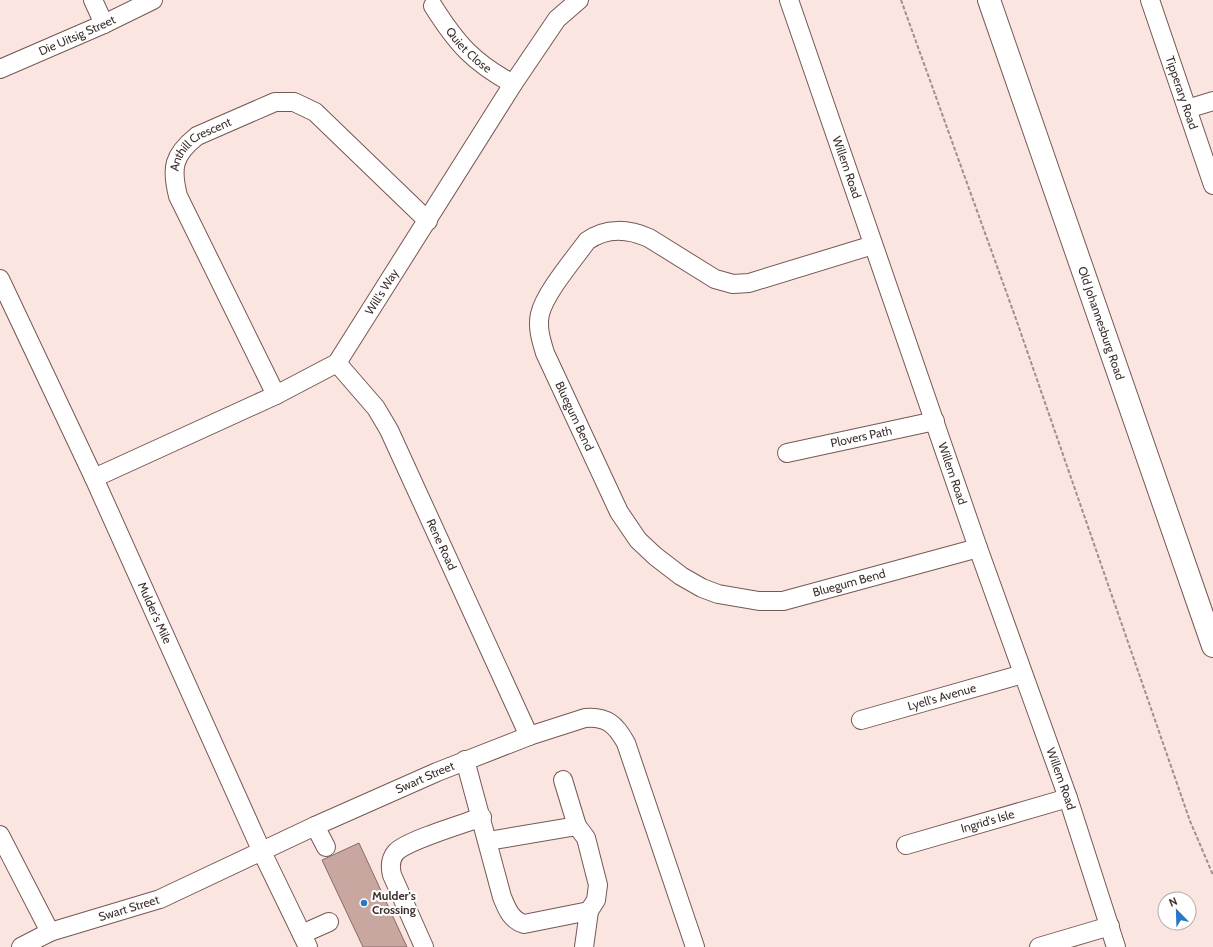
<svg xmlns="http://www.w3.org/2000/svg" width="1213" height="947" font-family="Cabin,sans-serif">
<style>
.building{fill:#c9a7a1;stroke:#896a65}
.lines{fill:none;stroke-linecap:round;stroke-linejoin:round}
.minor-casing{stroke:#765853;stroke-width:20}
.major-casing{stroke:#765853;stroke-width:24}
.path{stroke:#a1908c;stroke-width:2;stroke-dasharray:4 2;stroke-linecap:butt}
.minor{stroke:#fff;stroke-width:18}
.major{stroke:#fff;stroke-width:22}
.poi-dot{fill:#2779c8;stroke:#fff;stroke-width:1.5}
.labels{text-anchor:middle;stroke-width:4;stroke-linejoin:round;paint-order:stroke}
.street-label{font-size:12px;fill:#3d302d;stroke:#fff}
.poi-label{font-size:12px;font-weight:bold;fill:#3d302d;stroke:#fff;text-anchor:start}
</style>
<rect width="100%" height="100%" fill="#fae5e1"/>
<!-- building -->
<path class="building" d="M 359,843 L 407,947 L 363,947 L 322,860 Z"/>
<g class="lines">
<!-- minor casing -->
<g class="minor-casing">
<g id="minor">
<path d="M 93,0 L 104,24"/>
<path id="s1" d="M 789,0 L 978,548 L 1068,798 L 1116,947"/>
<path id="s2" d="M 1150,0 L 1213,185"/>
<path id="s3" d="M 433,6 C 457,44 473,62 513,84"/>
<path id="s4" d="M 0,69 L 104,24 L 153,0"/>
<path d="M 1187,109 L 1213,101"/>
<path id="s5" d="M 873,245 L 749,283 L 733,284 L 715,279 L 649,238 C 629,229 606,227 587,241 C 574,259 545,293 540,314 C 537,327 541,340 545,353 L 619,512 L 638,540 L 655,556 L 681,576 L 702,588 L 718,594 L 759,601 L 783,601 L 978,548"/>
<path id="s6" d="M 0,279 L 94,478 L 262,852 L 308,947"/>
<path id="s7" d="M 337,363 L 376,408 L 389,430 L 529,736"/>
<path id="s8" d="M 276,395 L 178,196 C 171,168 173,155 197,136 L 275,102 L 294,102 L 315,112 L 428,221"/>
<path id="s9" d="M 787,453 L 935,421"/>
<path id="s10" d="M 94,478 L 276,395 L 337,363 L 513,84 L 557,19 L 579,0"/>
<path id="s11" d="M 861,720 L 1023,674"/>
<path d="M 465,760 L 502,897 C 507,909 511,920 524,924 L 589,911"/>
<path d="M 563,780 L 577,826"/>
<path d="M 315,826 L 326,847"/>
<path d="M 0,835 L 50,932"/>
<path d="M 488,841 L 577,826 L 586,838 L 598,885 L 596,900 L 589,911 L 584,947"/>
<path id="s12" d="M 906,845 L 1068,798"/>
<path d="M 302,934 L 329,922"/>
<path id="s13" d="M 21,947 L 50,932 L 160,899 L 315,826 L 437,772 L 529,736 L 585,718 C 607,716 616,725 626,743 L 695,947"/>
<path d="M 424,947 L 392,875 C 390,867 390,859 396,852 C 408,840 463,824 482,817"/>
<path d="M 1039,947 L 1110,926"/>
</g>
</g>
<!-- major casing -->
<g class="major-casing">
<g id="major">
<path id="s14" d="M 989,0 L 1213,646"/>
</g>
</g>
<!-- path -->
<path class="path" d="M 901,0 L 1016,319 L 1190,821 L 1213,875"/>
<!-- minor -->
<use href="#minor" class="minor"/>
<!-- major -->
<use href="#major" class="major"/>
</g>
<!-- markers -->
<circle class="poi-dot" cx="364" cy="903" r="4"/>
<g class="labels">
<!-- street labels -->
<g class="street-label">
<text dy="4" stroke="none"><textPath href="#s4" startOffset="84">Die Uitsig Street</textPath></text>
<text dy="4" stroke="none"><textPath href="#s3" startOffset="57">Quiet Close</textPath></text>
<text dy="4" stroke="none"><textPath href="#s2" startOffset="98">Tipperary Road</textPath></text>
<text dy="4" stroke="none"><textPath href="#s8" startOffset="287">Anthill Crescent</textPath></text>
<text dy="4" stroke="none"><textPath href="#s1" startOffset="177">Willem Road</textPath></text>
<text dy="4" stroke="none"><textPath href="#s10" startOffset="353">Will's Way</textPath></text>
<text dy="4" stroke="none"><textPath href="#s14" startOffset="342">Old Johannesburg Road</textPath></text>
<text dy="4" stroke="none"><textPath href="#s5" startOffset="504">Bluegum Bend</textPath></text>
<text dy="4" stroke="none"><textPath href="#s9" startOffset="76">Plovers Path</textPath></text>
<text dy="4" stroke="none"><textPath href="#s1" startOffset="501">Willem Road</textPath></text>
<text dy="4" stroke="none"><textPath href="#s7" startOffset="211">Rene Road</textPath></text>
<text dy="4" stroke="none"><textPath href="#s5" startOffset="875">Bluegum Bend</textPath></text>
<text dy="4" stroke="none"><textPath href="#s6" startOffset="368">Mulder's Mile</textPath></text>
<text dy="4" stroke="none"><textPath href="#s11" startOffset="84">Lyell's Avenue</textPath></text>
<text dy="4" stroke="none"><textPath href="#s13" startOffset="439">Swart Street</textPath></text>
<text dy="4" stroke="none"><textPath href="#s1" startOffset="825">Willem Road</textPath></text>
<text dy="4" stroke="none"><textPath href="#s12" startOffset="85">Ingrid's Isle</textPath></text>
<text dy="4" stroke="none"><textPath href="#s13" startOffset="115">Swart Street</textPath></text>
</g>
<!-- poi labels -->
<g class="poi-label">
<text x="372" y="900">Mulder's<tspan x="372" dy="14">Crossing</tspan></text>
</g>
</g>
<!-- north arrow -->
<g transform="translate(1177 911) rotate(337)"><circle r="19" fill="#ffffff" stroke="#b1acab"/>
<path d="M0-3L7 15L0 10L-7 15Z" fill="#2779c8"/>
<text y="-6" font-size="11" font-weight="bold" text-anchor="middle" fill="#3d302d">N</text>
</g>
</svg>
